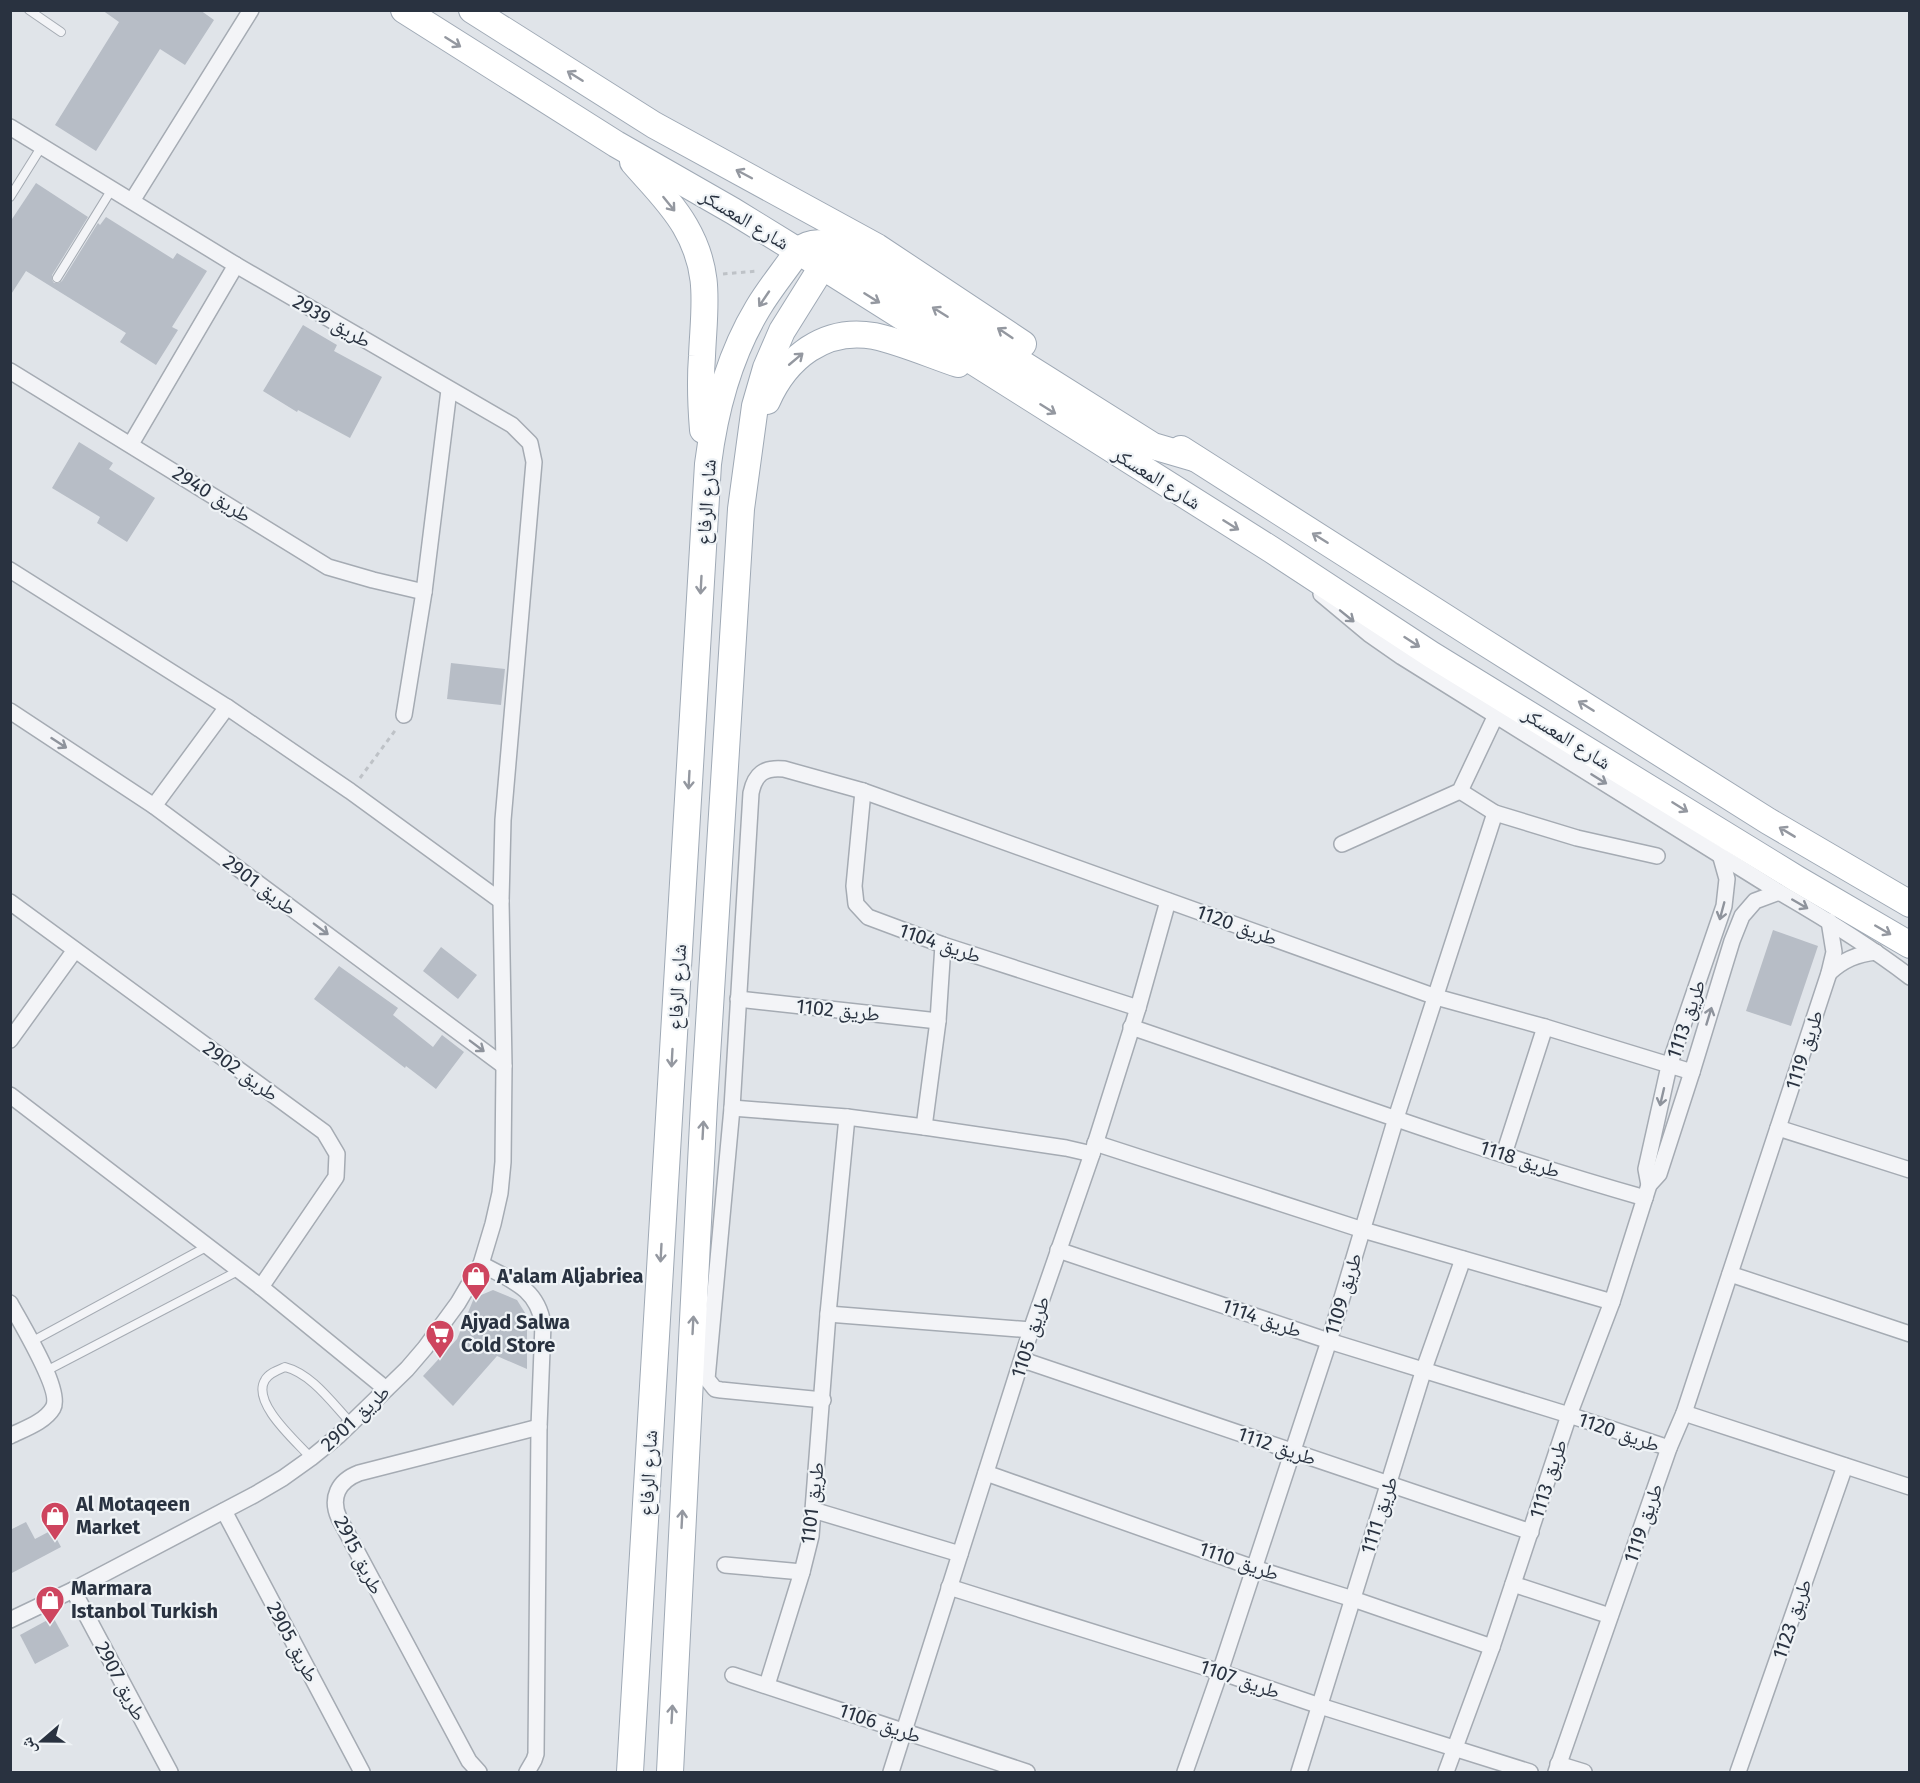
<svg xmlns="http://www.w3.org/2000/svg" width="1920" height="1783" font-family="'Fira Sans','Noto Naskh Arabic',sans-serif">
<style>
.building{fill:#b7bdc6}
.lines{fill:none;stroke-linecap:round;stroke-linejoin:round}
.lane-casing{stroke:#a5abb3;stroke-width:10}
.street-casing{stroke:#a5abb3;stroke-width:18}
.primary-casing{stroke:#9fa9b5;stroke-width:28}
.path{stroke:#bec2c7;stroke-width:3;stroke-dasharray:4.5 4.5;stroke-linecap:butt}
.lane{stroke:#f3f4f7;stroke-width:8}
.street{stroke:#f3f4f7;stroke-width:15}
.primary{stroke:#fff;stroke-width:26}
.oneway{stroke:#9498a0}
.oneway2{stroke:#8e939c}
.labels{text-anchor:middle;stroke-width:4.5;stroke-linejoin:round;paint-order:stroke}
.street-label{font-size:20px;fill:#293240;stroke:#eff3f6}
.poi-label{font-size:20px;font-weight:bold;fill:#293240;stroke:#eff3f6;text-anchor:start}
</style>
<rect width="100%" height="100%" fill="#e0e4e9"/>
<!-- building -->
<g class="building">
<path d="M 102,10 L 200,10 L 214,20 L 185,65 L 160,49 L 96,151 L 55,125 L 119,22 Z"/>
<path d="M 36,183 L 88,217 L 52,275 L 52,280 L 54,283 L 59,283 L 62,281 L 98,223 L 100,225 L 106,217 L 173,259 L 177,253 L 207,271 L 172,327 L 178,330 L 156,365 L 120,342 L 126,333 L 26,271 L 10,296 L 10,222 Z"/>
<path d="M 303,325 L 337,345 L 334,351 L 382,377 L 350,438 L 298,410 L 297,412 L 263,391 Z"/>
<path d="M 79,442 L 113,463 L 109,469 L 155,498 L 127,542 L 97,523 L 100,517 L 52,488 Z"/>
<path d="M 451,663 L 505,669 L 501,705 L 447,699 Z"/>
<path d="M 1773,930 L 1818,946 L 1791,1026 L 1746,1011 Z"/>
<path d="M 441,947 L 477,975 L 458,999 L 423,971 Z"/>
<path d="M 339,966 L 398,1008 L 393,1015 L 433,1047 L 442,1035 L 464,1052 L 436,1089 L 406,1066 L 405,1068 L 314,999 Z"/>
<path d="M 493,1290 L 517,1300 L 527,1316 L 527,1369 L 497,1356 L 453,1406 L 423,1376 L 457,1339 L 474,1298 Z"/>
<path d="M 26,1522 L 35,1539 L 52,1530 L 61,1547 L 10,1574 L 10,1530 Z"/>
<path d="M 53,1617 L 69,1646 L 35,1664 L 20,1635 Z"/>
</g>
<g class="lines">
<!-- lane casing -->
<g class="lane-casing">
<g id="lane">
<path d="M 29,10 L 61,32"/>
<path d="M 10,197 L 42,146"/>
<path d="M 57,278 L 112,189"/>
<path d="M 31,1342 L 208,1246"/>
<path d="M 46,1371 L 238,1271"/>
<path d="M 311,1458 C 297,1442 251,1403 265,1380 C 269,1373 278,1370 285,1367 C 312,1374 332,1403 351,1423"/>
</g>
</g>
<!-- street casing -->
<g class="street-casing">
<g id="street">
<path d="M 10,127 L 236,265 L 512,425 L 530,443 L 534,462 L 503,820 L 501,901 L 504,1066 L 503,1162 L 500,1193 L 493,1224 L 481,1264 L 458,1303 L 425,1348 L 407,1369 L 338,1436 L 311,1458 L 283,1478 L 254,1495 L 73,1590 L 10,1620"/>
<path d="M 132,201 L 251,10"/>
<path d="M 10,371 L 328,567 L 373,580 L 424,592"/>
<path d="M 131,444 L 236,265"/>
<path d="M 10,570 L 227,707 L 350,791 L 501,901"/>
<path d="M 1321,594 L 1369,634 L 1402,657 L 1779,892 C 1824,918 1868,945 1910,977"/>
<path d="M 10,711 L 154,806 L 504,1066"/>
<path d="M 404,715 L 424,592 L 449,390"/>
<path d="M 863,791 L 854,886 L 856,904 L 868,917 L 943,945 L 1138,1008"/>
<path d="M 1460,791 L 1495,813 L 1577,838 L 1657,856"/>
<path d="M 154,806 L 227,707"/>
<path d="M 1342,844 L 1460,791 L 1496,715"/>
<path d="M 10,902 L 324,1132 L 337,1154 L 336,1177 L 261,1287"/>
<path d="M 1829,973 C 1843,960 1857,954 1876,952"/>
<path d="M 738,999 L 938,1021"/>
<path d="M 1131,1027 C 1302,1085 1472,1149 1645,1198"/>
<path d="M 10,1040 L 75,950"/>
<path d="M 10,1095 L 261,1287 L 386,1389"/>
<path d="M 732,1108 L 847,1117 L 924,1127 L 1066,1148 L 1092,1154"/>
<path d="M 924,1127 L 938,1021 L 943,945"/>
<path d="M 1778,1128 L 1910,1170"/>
<path d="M 1095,1143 L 1363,1230 L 1612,1302"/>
<path d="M 1504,1154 L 1545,1027"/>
<path d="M 1649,1185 L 1646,1169 L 1669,1066 L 1724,906 L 1727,879 L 1720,854"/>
<path d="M 1058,1250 L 1329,1341 L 1569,1415 L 1669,1448"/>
<path d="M 481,1264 C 510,1280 537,1287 543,1324 L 539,1427 L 536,1754 L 534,1760 L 527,1772"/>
<path d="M 1730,1274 L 1910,1334"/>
<path d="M 10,1303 C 20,1322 63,1391 53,1408 C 45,1422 24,1429 10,1436"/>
<path d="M 828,1314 L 1031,1330"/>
<path d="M 1023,1360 L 1531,1532"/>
<path d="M 823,1400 L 721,1390 L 715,1389 L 707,1379 L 732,1108 L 751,793 C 755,774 764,767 784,769 L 863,791 L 1436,997 L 1545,1027 L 1692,1072"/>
<path d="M 1684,1413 L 1910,1487"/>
<path d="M 986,1473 L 1254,1568 L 1353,1599 L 1492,1647"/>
<path d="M 813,1510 L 960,1554"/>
<path d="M 224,1511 L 362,1772"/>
<path d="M 725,1565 L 802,1572"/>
<path d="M 1513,1584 L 1610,1616"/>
<path d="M 949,1587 L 1220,1672 L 1320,1706 L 1530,1772"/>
<path d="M 73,1590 L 170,1772"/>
<path d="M 733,1675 L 1027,1772"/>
<path d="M 767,1685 L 802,1572 L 811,1536 L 828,1314 L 847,1117"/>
<path d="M 1558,1764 L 1584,1772"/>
<path d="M 479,1772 L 469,1761 L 339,1518 C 330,1498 338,1481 359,1473 L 539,1427"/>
<path d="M 891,1772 L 1031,1330 L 1092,1154 L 1138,1008 L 1168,901"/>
<path d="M 1185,1772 L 1220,1672 L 1329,1341 L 1396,1118 L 1495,813"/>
<path d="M 1299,1772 L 1424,1369 L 1463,1259"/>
<path d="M 1446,1772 L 1492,1647 L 1569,1415 L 1612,1302 L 1649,1185 L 1659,1174 L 1692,1072 L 1732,941 L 1742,916 L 1755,901 L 1779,892"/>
<path d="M 1556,1772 L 1669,1448 L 1684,1413 L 1829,973 L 1834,952 L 1829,921"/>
<path d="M 1738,1772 L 1845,1466"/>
</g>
</g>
<!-- primary casing -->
<g class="primary-casing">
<g id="primary">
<path d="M 404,10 L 616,144 L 733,211 L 798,251 L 1272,550 L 1432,655 L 1797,879 L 1910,945"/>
<path d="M 472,10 L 654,125 L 877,247 L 1023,344"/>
<path d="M 633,162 C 651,183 671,202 685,226 C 712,272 704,307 702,356 C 700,381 701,405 703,430"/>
<path d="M 767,401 C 786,358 824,327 874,336 C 902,342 931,355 958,364"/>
<path d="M 1181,449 L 1476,637 L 1768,821 L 1910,904"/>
<path d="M 630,1772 L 708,464 C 715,408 729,356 758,308 C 770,288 785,270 798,251 C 821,232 845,253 867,266 L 1153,446 L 1194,458"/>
<path d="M 670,1772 L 704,1104 L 741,509 L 755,406 L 766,368 L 782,331 L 822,267 L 824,251"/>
</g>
</g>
<!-- path -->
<g class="path">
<path d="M 723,274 L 758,271"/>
<path d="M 360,778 L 397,728"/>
</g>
<!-- lane -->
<use href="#lane" class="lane"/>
<!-- street -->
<use href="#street" class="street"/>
<!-- primary -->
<use href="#primary" class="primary"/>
</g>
<!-- one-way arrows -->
<defs><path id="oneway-shaft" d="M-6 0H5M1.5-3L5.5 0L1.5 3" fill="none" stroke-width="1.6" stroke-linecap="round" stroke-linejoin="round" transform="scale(1.5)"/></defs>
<g class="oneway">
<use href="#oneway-shaft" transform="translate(453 42) rotate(32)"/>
<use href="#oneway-shaft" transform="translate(575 76) rotate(-148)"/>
<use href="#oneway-shaft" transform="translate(744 174) rotate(-152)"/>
<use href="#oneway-shaft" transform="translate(669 204) rotate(51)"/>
<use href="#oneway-shaft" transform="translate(872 298) rotate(32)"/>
<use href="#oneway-shaft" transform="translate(764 299) rotate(124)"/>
<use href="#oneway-shaft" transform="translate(940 312) rotate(-148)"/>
<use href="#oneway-shaft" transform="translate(1005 333) rotate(-146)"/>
<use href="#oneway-shaft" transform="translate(796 359) rotate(-40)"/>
<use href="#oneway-shaft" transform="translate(1048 409) rotate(32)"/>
<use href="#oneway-shaft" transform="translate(1231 525) rotate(32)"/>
<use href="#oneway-shaft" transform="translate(1320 538) rotate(-148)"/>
<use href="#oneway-shaft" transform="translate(701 585) rotate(93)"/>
<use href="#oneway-shaft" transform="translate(1412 642) rotate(33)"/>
<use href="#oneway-shaft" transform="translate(1586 706) rotate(-148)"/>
<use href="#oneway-shaft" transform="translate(689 780) rotate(93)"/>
<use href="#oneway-shaft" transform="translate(1680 807) rotate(32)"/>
<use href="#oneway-shaft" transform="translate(1787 832) rotate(-149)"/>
<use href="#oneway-shaft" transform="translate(1883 930) rotate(30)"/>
<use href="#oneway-shaft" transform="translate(672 1058) rotate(93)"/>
<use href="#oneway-shaft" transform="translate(703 1130) rotate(-87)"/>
<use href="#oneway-shaft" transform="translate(661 1253) rotate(93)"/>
<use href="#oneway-shaft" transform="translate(693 1325) rotate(-87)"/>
<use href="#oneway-shaft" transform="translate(682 1519) rotate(-87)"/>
<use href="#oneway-shaft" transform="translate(672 1714) rotate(-87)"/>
</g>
<g class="oneway2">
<use href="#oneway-shaft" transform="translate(1347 616) rotate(39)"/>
<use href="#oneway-shaft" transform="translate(59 743) rotate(33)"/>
<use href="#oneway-shaft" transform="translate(1599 779) rotate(32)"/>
<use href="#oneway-shaft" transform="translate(1800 904) rotate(30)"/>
<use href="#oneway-shaft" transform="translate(1722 911) rotate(105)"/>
<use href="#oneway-shaft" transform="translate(321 929) rotate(37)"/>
<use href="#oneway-shaft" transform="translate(1709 1016) rotate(-73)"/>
<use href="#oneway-shaft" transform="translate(477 1046) rotate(37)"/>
<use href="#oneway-shaft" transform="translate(1662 1097) rotate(103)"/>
</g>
<!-- icons -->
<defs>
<g id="shop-pin" transform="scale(1.5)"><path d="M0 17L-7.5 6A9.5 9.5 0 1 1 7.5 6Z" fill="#ce455f" stroke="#eff3f6"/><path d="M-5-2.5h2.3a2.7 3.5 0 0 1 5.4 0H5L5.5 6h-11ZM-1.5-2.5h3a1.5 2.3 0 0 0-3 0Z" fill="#fff"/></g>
<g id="supermarket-pin" transform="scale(1.5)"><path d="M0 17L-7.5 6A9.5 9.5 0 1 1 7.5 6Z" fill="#ce455f" stroke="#eff3f6"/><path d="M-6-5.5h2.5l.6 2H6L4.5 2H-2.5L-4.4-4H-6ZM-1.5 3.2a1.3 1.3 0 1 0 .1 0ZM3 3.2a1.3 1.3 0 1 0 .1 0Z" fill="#fff"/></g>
</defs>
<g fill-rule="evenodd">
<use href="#shop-pin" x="476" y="1276"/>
<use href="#supermarket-pin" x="440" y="1334"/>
<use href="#shop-pin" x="55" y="1516"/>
<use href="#shop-pin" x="50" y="1600"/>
</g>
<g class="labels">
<!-- street labels -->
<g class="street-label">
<text transform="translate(745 219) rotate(31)" y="7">شارع المعسكر</text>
<text transform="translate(332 321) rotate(30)" y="7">طريق 2939</text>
<text transform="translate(1157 478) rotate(32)" y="7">شارع المعسكر</text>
<text transform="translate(212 494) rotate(32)" y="7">طريق 2940</text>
<text transform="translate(706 502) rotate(-86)" y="7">شارع الرفاع</text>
<text transform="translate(1567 738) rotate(32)" y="7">شارع المعسكر</text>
<text transform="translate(260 885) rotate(37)" y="7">طريق 2901</text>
<text transform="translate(1237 925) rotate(20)" y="7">طريق 1120</text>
<text transform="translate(940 943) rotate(19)" y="7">طريق 1104</text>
<text transform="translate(677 987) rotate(-87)" y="7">شارع الرفاع</text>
<text transform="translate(838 1010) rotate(6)" y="7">طريق 1102</text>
<text transform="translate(1686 1019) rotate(-71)" y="7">طريق 1113</text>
<text transform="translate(1804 1050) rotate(-72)" y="7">طريق 1119</text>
<text transform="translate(241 1071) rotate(36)" y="7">طريق 2902</text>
<text transform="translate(1520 1159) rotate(18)" y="7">طريق 1118</text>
<text transform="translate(1343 1294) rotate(-73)" y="7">طريق 1109</text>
<text transform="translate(1262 1318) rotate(19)" y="7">طريق 1114</text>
<text transform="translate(1030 1337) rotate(-72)" y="7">طريق 1105</text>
<text transform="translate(355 1418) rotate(-43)" y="7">طريق 2901</text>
<text transform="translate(1619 1432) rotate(19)" y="7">طريق 1120</text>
<text transform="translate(1277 1446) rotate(19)" y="7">طريق 1112</text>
<text transform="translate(648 1473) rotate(-87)" y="7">شارع الرفاع</text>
<text transform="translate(1548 1479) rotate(-72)" y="7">طريق 1113</text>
<text transform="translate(812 1503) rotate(-83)" y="7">طريق 1101</text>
<text transform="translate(1379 1515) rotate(-72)" y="7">طريق 1111</text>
<text transform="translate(1643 1523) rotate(-71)" y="7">طريق 1119</text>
<text transform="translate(359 1555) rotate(63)" y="7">طريق 2915</text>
<text transform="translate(1239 1561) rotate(19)" y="7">طريق 1110</text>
<text transform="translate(1792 1619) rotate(-71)" y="7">طريق 1123</text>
<text transform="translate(293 1642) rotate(62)" y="7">طريق 2905</text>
<text transform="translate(1240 1679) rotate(19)" y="7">طريق 1107</text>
<text transform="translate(121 1681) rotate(62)" y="7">طريق 2907</text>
<text transform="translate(880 1723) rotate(19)" y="7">طريق 1106</text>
</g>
<!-- poi labels -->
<g class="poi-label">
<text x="497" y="1283">A'alam Aljabriea</text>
<text x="461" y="1329">Ajyad Salwa<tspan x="461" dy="23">Cold Store</tspan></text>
<text x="76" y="1511">Al Motaqeen<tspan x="76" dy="23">Market</tspan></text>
<text x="71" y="1595">Marmara<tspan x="71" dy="23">Istanbol Turkish</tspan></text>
</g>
</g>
<!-- border -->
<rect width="1920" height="1783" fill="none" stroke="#293240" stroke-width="24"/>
<!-- north arrow -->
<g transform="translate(42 1741) rotate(250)" stroke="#eff3f6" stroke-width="4.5" paint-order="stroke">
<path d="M0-4.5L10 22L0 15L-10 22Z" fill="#293240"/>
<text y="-9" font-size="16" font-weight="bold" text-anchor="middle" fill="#293240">ش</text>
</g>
</svg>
